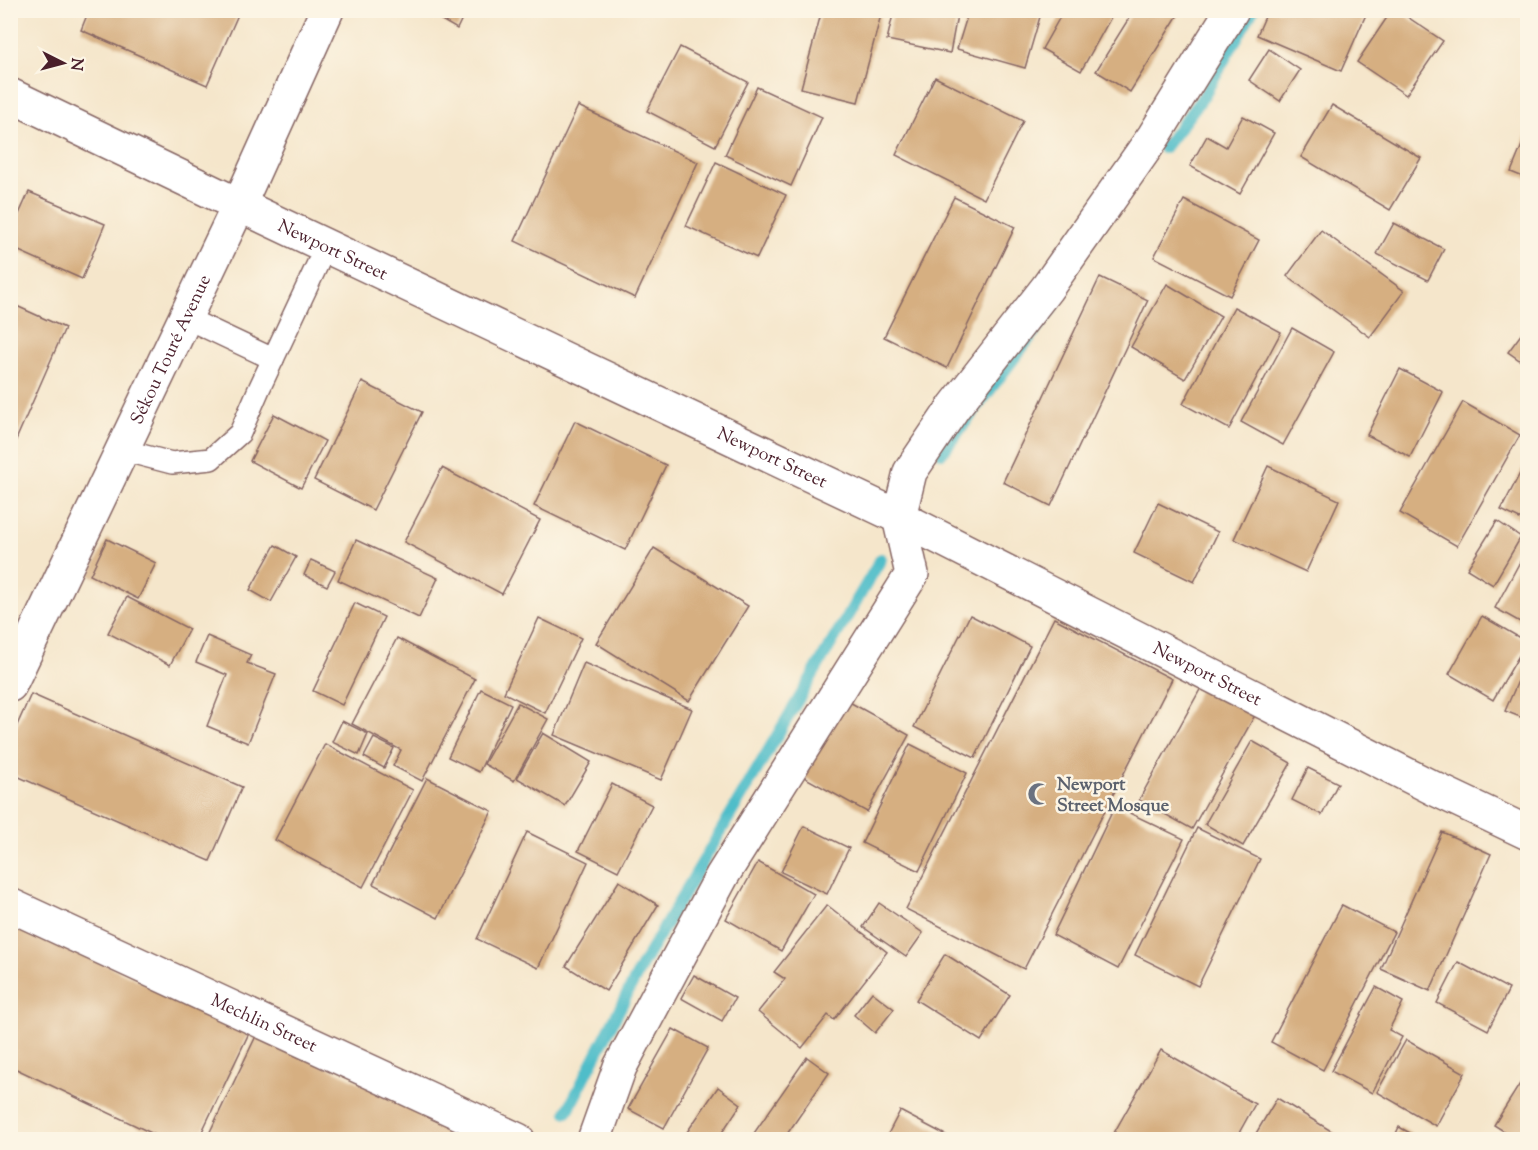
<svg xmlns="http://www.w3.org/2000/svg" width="1538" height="1150" font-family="'Sorts Mill Goudy',serif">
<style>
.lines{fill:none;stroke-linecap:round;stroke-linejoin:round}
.stream{stroke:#50bdc9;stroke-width:12}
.building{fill:#d6af81}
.lane-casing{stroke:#866563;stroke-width:24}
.street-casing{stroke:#866563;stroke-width:36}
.secondary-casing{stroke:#866563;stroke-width:36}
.lane{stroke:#fff;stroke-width:21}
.street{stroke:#fff;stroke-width:33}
.secondary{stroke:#fff;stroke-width:33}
.labels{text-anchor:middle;stroke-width:5;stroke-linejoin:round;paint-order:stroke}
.street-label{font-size:18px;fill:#4a1f2b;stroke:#fcf5e5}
.worship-label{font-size:18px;font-weight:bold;fill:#5b616d;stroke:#fcf5e5;text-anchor:start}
</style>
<rect width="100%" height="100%" fill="#fcf5e5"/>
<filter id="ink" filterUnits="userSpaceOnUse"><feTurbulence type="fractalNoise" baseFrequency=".0167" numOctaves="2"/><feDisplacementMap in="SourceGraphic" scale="12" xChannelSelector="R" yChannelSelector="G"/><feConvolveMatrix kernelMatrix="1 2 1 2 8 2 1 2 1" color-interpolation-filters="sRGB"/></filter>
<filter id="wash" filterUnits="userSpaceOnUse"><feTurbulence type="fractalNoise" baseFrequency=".008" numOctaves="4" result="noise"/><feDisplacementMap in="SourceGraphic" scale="24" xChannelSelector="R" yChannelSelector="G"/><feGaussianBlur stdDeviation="1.35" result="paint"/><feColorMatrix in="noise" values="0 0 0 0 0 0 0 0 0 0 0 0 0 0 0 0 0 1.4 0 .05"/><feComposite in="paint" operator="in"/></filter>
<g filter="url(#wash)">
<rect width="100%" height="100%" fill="#f5e6cb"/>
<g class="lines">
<!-- stream -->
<g class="stream">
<path d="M 1164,148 L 1203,97 L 1253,10"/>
<path d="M 942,453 L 1044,319 L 1056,302"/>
<path d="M 567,1112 L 642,965 L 881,559"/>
</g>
</g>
<g id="blocks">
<!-- building -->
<g class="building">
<path d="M 89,10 L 240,10 L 207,85 L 81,30 Z"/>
<path d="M 424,10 L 466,10 L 457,29 Z"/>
<path d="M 822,10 L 882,11 L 858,102 L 801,88 Z"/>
<path d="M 894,10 L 958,10 L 950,53 L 887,40 Z"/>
<path d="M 969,10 L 1042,10 L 1025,68 L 957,49 Z"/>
<path d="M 1064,10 L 1115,10 L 1081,71 L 1042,49 Z"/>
<path d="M 1134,10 L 1170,10 L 1178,15 L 1130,92 L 1096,71 Z"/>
<path d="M 1268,10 L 1368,10 L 1341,71 L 1257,35 Z"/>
<path d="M 1392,10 L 1397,10 L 1443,41 L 1406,95 L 1357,62 Z"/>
<path d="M 680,47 L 748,82 L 715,146 L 647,111 Z"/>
<path d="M 1269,49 L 1300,70 L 1280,101 L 1249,80 Z"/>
<path d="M 935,77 L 1023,121 L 984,199 L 896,155 Z"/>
<path d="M 757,87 L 822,117 L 791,186 L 725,155 Z"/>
<path d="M 1332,105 L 1421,158 L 1390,210 L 1301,157 Z"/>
<path d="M 578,106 L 698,162 L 635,298 L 515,241 Z"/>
<path d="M 1243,116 L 1274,133 L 1240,194 L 1190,166 L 1207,136 L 1226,147 Z"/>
<path d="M 1527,133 L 1528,133 L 1528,179 L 1511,172 Z"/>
<path d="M 716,162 L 786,195 L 757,258 L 686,226 Z"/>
<path d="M 29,192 L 105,224 L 82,279 L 10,247 L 10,234 Z"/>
<path d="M 954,197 L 1015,227 L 947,368 L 884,337 Z"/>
<path d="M 1184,200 L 1259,240 L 1230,296 L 1154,257 Z"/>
<path d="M 1394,223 L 1444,249 L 1428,280 L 1377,254 Z"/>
<path d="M 1321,230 L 1404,291 L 1370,337 L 1287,276 Z"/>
<path d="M 1100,277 L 1148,300 L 1051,506 L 1003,482 Z"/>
<path d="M 1167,284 L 1221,316 L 1185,379 L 1131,347 Z"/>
<path d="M 10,303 L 65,328 L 15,442 L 10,440 Z"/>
<path d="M 1234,307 L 1281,332 L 1229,429 L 1183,404 Z"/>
<path d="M 1528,325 L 1528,366 L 1508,352 Z"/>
<path d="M 1292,328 L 1334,352 L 1283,445 L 1241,422 Z"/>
<path d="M 1400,369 L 1443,392 L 1410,457 L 1367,435 Z"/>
<path d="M 362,382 L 422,412 L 373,510 L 314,480 Z"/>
<path d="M 1463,402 L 1520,435 L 1457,546 L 1400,513 Z"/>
<path d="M 274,414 L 325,441 L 301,488 L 250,461 Z"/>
<path d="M 575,421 L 666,465 L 625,550 L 534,506 Z"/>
<path d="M 1528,458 L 1528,523 L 1501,510 Z"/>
<path d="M 1268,466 L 1339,500 L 1306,572 L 1234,539 Z"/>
<path d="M 442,468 L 540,520 L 502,594 L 404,542 Z"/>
<path d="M 1158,503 L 1218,532 L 1194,582 L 1134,553 Z"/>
<path d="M 1497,521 L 1521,537 L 1493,585 L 1467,569 Z"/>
<path d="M 107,539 L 156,563 L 138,599 L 90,575 Z"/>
<path d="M 356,540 L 438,578 L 419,618 L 338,580 Z"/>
<path d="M 275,545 L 296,557 L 271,602 L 250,590 Z"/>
<path d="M 1528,547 L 1528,609 L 1520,622 L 1495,608 Z"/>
<path d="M 654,548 L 748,606 L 689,701 L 596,643 Z"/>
<path d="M 311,560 L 335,571 L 327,586 L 304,575 Z"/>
<path d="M 127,597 L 189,629 L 170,665 L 108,633 Z"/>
<path d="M 355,603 L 384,617 L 342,705 L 313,691 Z"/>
<path d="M 970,615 L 1030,646 L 975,758 L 914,727 Z"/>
<path d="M 1482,616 L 1527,642 L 1493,700 L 1449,674 Z"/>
<path d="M 539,618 L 581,638 L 545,713 L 504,693 Z"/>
<path d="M 1054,618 L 1172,679 L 1024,969 L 906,909 Z"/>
<path d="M 207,636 L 251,655 L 247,663 L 276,674 L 248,743 L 207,726 L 227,675 L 196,662 Z"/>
<path d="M 397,638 L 475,679 L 422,781 L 393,766 L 401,750 L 352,724 Z"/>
<path d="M 1528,658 L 1528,720 L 1505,711 Z"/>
<path d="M 584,663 L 692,709 L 661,780 L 554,735 Z"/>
<path d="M 1202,686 L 1255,715 L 1192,829 L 1139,800 Z"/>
<path d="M 481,689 L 511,704 L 479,772 L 448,757 Z"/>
<path d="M 31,694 L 242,787 L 210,861 L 10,773 L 10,741 Z"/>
<path d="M 844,699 L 909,735 L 867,812 L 802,776 Z"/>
<path d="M 518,703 L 548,719 L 514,781 L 484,764 Z"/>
<path d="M 342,721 L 368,734 L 359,755 L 332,742 Z"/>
<path d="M 543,733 L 591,762 L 565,806 L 517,778 Z"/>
<path d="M 374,738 L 394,748 L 384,768 L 364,757 Z"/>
<path d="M 1252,741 L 1291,763 L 1243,846 L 1205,824 Z"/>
<path d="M 325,744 L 413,790 L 363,887 L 275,840 Z"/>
<path d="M 910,744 L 967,773 L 919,871 L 862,843 Z"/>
<path d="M 1308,768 L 1338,783 L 1322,815 L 1292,800 Z"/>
<path d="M 427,778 L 492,811 L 438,918 L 373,884 Z"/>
<path d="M 612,784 L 652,805 L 618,871 L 578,851 Z"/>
<path d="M 1115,806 L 1184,839 L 1118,969 L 1053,935 Z"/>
<path d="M 804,826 L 849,848 L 827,894 L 781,872 Z"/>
<path d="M 1197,828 L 1260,859 L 1198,986 L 1135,955 Z"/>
<path d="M 527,832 L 588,862 L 538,968 L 477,939 Z"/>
<path d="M 1442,832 L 1491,854 L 1430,991 L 1381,969 Z"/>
<path d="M 758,862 L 814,894 L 781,951 L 726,919 Z"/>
<path d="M 619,881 L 658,905 L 606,991 L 566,966 Z"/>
<path d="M 879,903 L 923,933 L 906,957 L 863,927 Z"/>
<path d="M 827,905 L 887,952 L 834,1020 L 828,1015 L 802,1048 L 758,1012 L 785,979 L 774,972 Z"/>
<path d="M 1342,905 L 1394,932 L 1323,1070 L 1271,1042 Z"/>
<path d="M 16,922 L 249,1033 L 198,1140 L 166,1140 L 10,1066 L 10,934 Z"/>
<path d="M 945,954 L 1010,995 L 981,1041 L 916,1000 Z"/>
<path d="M 1458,962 L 1509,989 L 1488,1030 L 1437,1003 Z"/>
<path d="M 694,975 L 735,998 L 722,1021 L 681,998 Z"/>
<path d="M 1376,987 L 1403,1002 L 1389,1030 L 1402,1037 L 1372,1093 L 1331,1071 Z"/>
<path d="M 872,992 L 894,1009 L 875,1033 L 854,1015 Z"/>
<path d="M 673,1029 L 708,1048 L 664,1128 L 628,1109 Z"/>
<path d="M 257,1034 L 466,1133 L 464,1140 L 206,1140 Z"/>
<path d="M 1406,1040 L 1465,1073 L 1436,1126 L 1377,1092 Z"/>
<path d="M 1161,1050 L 1255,1104 L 1235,1140 L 1110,1140 Z"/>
<path d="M 807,1057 L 829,1073 L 783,1140 L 757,1140 L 752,1136 Z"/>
<path d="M 1528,1071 L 1528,1140 L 1518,1140 L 1494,1125 Z"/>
<path d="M 718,1087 L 741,1104 L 717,1140 L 685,1140 L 683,1138 Z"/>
<path d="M 1277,1098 L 1346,1140 L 1252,1140 Z"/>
<path d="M 900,1111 L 955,1140 L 885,1140 Z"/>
<path d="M 1399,1127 L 1423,1140 L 1393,1140 Z"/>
</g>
</g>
</g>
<g filter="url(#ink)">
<use href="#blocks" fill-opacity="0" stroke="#866563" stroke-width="1.5"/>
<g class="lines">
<!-- lane casing -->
<g class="lane-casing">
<g id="lane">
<path d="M 186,318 L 273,359"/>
<path d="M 122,450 L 172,463 L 211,459 L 240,433 L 259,389 L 326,246"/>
</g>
</g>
<!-- street casing -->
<g class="street-casing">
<g id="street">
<path id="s1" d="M 10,95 L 239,205 L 899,517 L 1433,788 L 1528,833"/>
<path d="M 594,1140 L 620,1067 L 722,876 L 912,574 L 899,517 L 910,472 L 954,407 L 1047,288 L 1154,136 L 1232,10"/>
</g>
</g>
<!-- secondary casing -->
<g class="secondary-casing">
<g id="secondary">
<path id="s2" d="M 10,685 L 239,205 L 327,10"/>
<path id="s3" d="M 10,905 L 518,1140"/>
</g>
</g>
<!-- lane -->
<use href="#lane" class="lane"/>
<!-- street -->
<use href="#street" class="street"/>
<!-- secondary -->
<use href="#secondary" class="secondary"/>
</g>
</g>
<!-- icons -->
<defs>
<g id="mosque-bare" transform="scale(1.8)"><path d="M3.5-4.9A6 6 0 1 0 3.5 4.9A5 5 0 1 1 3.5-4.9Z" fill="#6b7280" stroke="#fcf5e5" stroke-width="2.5" paint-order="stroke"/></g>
</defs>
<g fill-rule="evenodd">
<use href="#mosque-bare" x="1039" y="794"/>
</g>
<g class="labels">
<!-- street labels -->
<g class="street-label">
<text dy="6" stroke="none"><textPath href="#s1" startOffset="358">Newport Street</textPath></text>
<text dy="6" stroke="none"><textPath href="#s2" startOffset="372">Sékou Touré Avenue</textPath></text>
<text dy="6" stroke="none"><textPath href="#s1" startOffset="844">Newport Street</textPath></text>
<text dy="6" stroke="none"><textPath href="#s1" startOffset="1330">Newport Street</textPath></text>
<text dy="6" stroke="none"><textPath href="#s3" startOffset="280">Mechlin Street</textPath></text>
</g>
<!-- worship labels -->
<g class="worship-label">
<text x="1057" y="790">Newport<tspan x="1057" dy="21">Street Mosque</tspan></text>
</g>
</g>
<!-- margin -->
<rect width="1538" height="1150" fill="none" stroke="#fcf5e5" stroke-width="36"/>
<!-- north arrow -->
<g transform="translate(63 63) rotate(96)" stroke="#fcf5e5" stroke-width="4.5" paint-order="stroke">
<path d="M0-4.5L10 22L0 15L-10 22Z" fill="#4a1f2b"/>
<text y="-9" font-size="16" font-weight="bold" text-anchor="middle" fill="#4a1f2b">N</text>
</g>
</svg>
